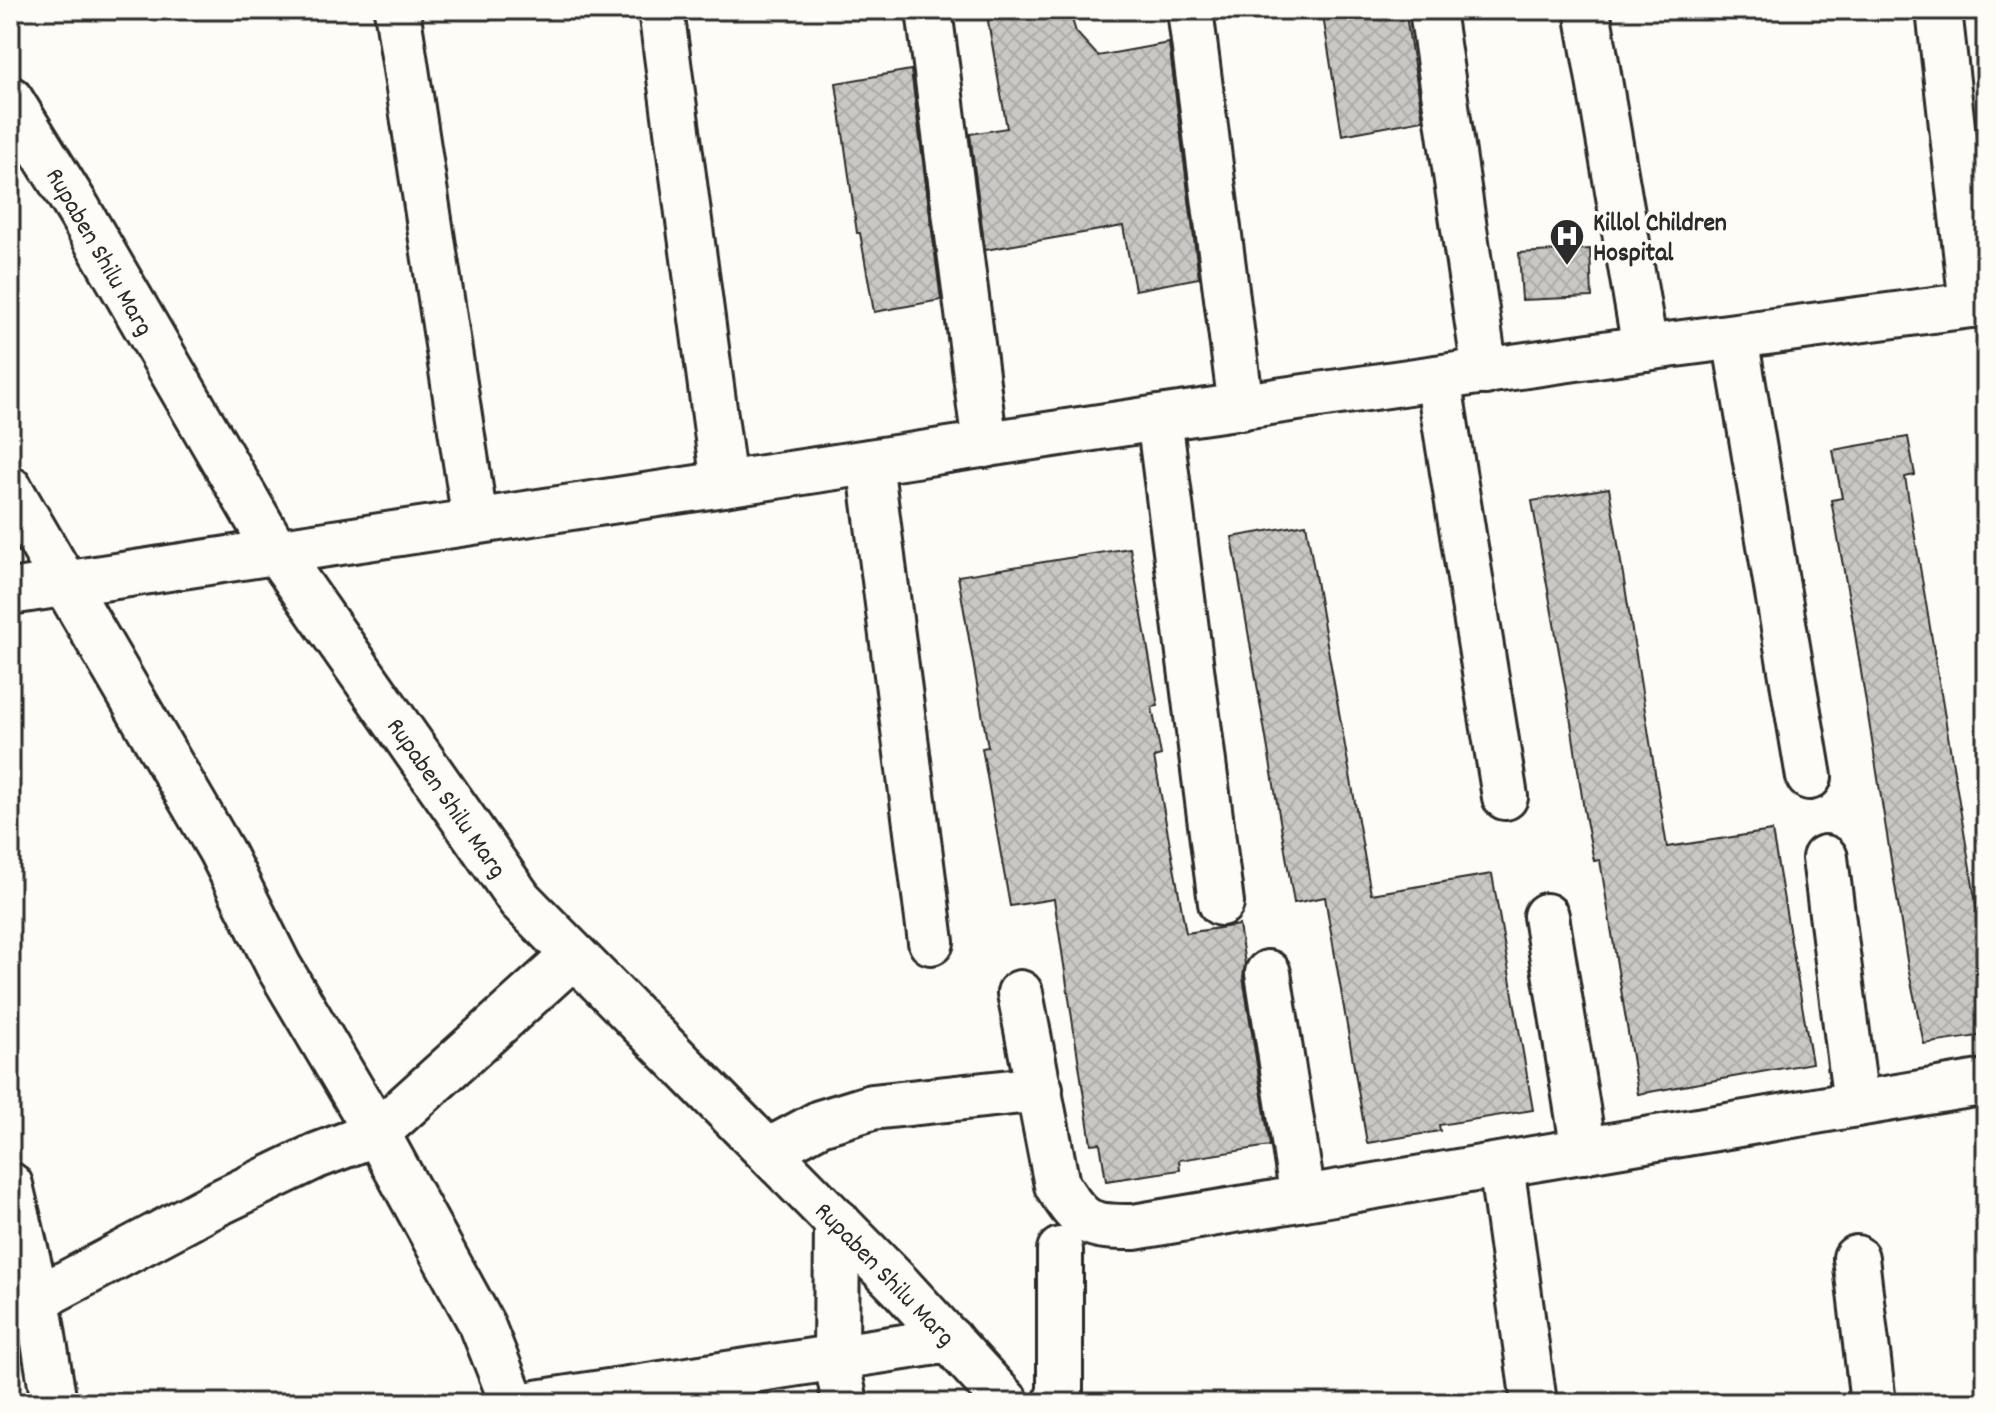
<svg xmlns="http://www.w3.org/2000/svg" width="1996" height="1413" font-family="Dekko,sans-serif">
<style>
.building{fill:url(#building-cross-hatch);stroke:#2b2b2b;stroke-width:2}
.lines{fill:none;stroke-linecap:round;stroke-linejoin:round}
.minor-casing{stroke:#2b2b2b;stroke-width:50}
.tertiary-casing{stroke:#2b2b2b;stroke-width:50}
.minor{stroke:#fdfcf7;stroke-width:44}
.tertiary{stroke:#fdfcf7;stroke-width:44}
.labels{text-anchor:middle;stroke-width:7;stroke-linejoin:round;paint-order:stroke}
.poi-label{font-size:26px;font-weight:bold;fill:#2b2b2b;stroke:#fdfcf7;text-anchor:start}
.street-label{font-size:26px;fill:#2b2b2b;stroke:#fdfcf7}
</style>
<defs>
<pattern id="building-cross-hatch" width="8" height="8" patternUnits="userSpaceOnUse" patternTransform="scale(2)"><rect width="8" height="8" fill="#c9c8c4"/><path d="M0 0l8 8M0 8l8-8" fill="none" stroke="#adaca9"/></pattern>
</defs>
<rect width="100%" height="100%" fill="#fdfcf7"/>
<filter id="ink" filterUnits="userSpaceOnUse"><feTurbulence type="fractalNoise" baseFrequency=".0125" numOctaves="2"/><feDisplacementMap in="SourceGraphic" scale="16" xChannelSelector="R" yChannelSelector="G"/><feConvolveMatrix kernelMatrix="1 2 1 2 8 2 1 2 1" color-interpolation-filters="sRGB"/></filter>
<g filter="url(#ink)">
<!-- building -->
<g class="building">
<path d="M 986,10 L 1069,10 L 1076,32 L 1098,56 L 1169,43 L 1199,278 L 1135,290 L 1123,226 L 985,250 L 970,134 L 1007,128 Z"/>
<path d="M 1322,10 L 1405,10 L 1423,120 L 1342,135 Z"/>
<path d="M 911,70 L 941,300 L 874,312 L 860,233 L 857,233 L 836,83 Z"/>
<path d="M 1590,249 L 1592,297 L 1522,300 L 1519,253 Z"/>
<path d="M 1908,437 L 1915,475 L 1905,477 L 1986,964 L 1986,1035 L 1924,1044 L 1908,967 L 1852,615 L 1831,500 L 1842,498 L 1833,450 Z"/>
<path d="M 1609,488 L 1667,847 L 1772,831 L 1812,1063 L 1638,1094 L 1600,860 L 1594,861 L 1584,810 L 1567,696 L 1532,501 Z"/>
<path d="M 1306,524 L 1371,894 L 1492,874 L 1533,1110 L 1439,1125 L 1440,1131 L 1367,1143 L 1325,897 L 1294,903 L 1232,537 Z"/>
<path d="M 1130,548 L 1158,706 L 1152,707 L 1161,755 L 1154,757 L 1186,933 L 1239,925 L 1245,964 L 1243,977 L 1270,1146 L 1179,1160 L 1180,1170 L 1106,1181 L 1100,1143 L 1091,1144 L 1054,899 L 1010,906 L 982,748 L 988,747 L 958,576 Z"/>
</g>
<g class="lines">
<!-- minor casing -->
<g class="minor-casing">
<g id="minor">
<path d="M 397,10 L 475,521"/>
<path d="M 661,10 L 724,484"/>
<path d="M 929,10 L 985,445"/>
<path d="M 1190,10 L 1241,407"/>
<path d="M 1432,10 L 1485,372"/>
<path d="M 1587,10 L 1645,348"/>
<path d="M 1939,10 L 1972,305"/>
<path d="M 1735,337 L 1809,777"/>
<path d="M 1438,378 L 1505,797"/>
<path d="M 1159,418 L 1221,903"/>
<path d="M 870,462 L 931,942"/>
<path d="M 10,489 L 221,851 L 279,967 L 377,1133 L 482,1325 L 513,1403"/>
<path d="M 1825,858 L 1856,1104"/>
<path d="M 1546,916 L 1584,1151"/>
<path d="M 1268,973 L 1303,1198"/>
<path d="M 1020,993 L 1057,1185 C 1082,1225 1088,1227 1134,1227 L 1986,1082"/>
<path d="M 768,1151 L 820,1123 L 872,1107 L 1040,1089"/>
<path d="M 1501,1165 L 1534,1403"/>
<path d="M 10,1185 L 37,1299 L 54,1403"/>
<path d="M 837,1221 L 836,1357 L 845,1403"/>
<path d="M 1856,1258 L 1873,1403"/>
<path d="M 10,1304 L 37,1299 L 214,1205 L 316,1156 L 377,1133 L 574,955"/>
<path d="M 536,1403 L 950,1340"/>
<path d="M 1056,1403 L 1060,1391 L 1060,1250"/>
</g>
</g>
<!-- tertiary casing -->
<g class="tertiary-casing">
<g id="tertiary">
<path d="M 10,99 L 78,209 L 276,551 L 520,900 L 900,1286 L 1007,1403"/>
<path d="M 10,592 L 1159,418 L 1645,348 L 1986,303"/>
</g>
</g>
<!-- minor -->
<use href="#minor" class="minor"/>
<!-- tertiary -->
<use href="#tertiary" class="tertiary"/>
</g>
</g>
<!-- icons -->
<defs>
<g id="hospital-pin" transform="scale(1.8)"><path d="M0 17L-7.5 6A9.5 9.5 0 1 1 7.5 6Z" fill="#2b2b2b" stroke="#fdfcf7"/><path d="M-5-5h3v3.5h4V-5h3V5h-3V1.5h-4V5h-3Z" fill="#fff"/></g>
</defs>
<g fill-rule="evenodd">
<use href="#hospital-pin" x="1567" y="236"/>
</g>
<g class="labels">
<!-- poi labels -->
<g class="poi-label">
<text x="1593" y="230">Killol Children<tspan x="1593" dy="30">Hospital</tspan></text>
</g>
<!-- street labels -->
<g class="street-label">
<text transform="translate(101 251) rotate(60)" y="9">Rupaben Shilu Marg</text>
<text transform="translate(448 797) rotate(55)" y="9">Rupaben Shilu Marg</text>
<text transform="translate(886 1273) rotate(46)" y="9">Rupaben Shilu Marg</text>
</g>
</g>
<!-- margin -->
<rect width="1996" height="1413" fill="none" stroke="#fdfcf7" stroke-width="40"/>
<rect x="20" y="20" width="1956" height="1373" fill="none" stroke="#2b2b2b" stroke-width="3" filter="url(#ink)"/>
</svg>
